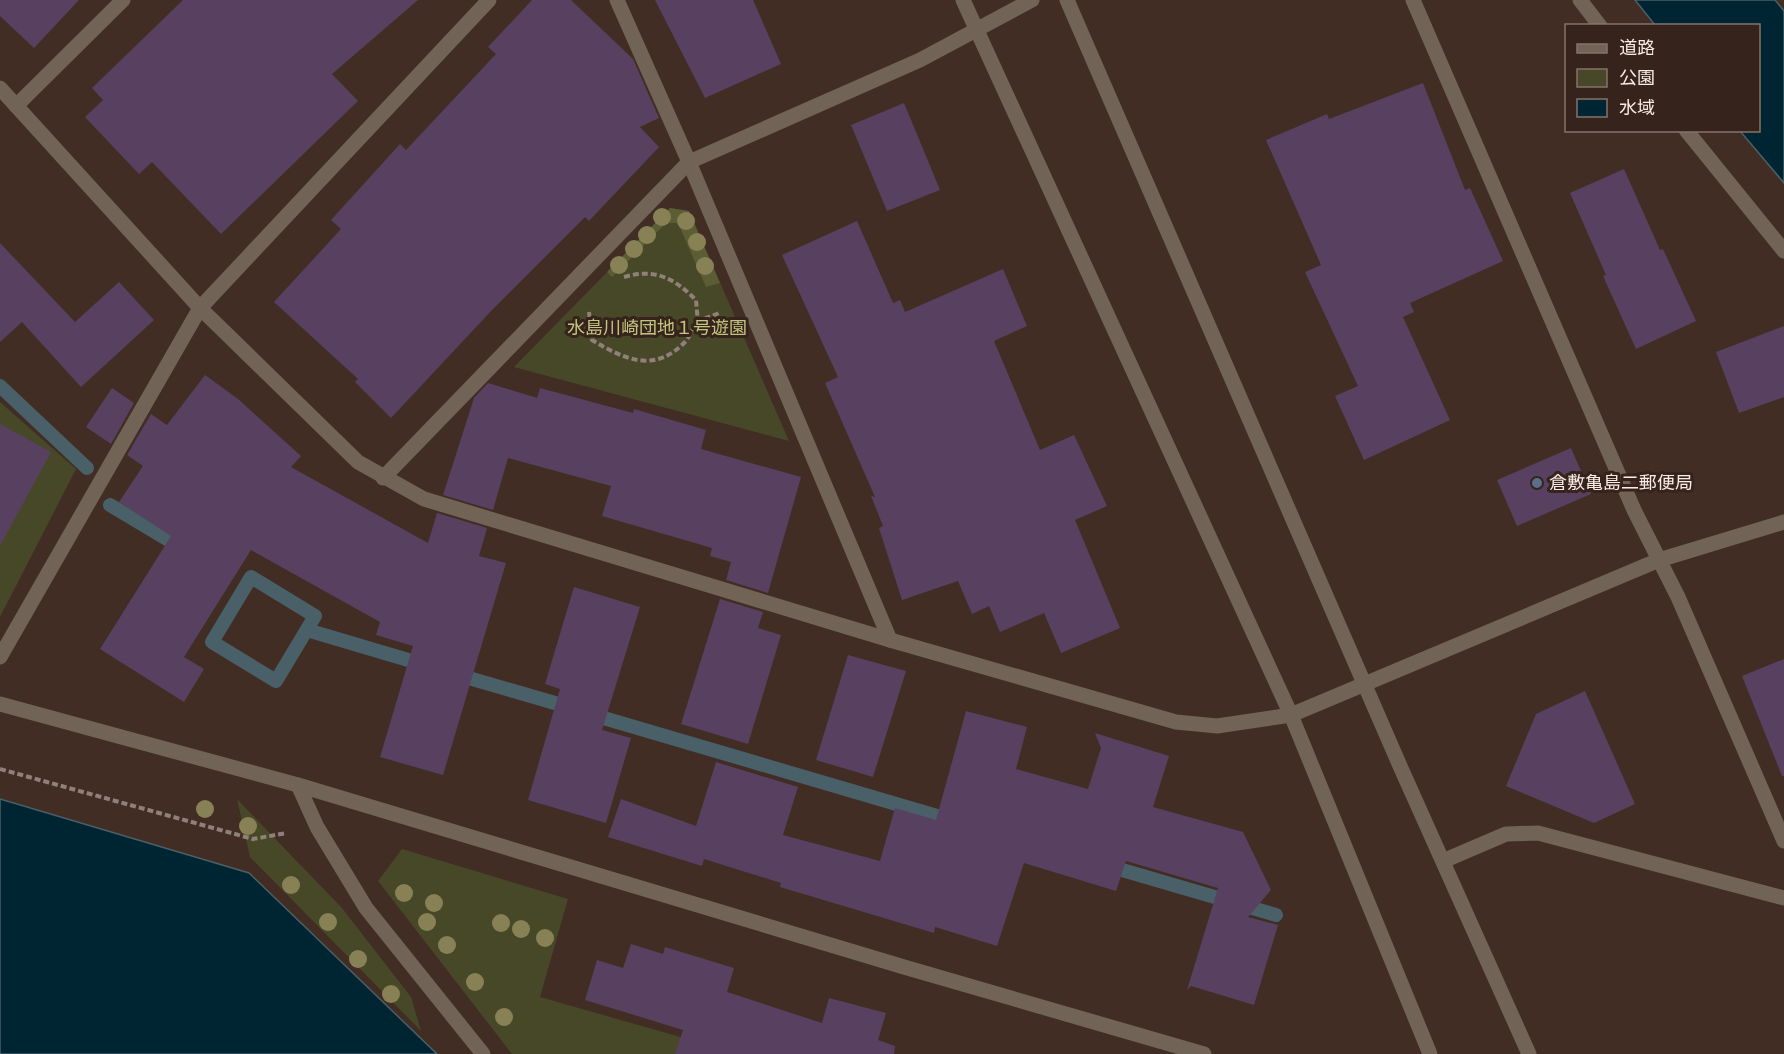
<svg xmlns="http://www.w3.org/2000/svg" width="1784" height="1054" font-family="Barlow,'Noto Sans JP',sans-serif">
<style>
.green{fill:#474828}
.forest{fill:#5c5d34}
.water{fill:#002532;stroke:#4a6068;stroke-width:1.5}
.lines{fill:none;stroke-linecap:round;stroke-linejoin:round}
.stream{stroke:#4a6068;stroke-width:14}
.building{fill:#584060}
.path{stroke:#918079;stroke-width:4;stroke-dasharray:6 3;stroke-linecap:butt}
.minor{stroke:#716456;stroke-width:15}
.tree{fill:#888156}
.service-dot{fill:#5c6f8a;stroke:#36231b;stroke-width:2}
.labels{text-anchor:middle;stroke-width:6;stroke-linejoin:round;paint-order:stroke}
.park-label{font-size:18px;fill:#c2c57f;stroke:#36231b}
.poi-label{font-size:18px;fill:#f8eae5;stroke:#36231b;text-anchor:start}
</style>
<rect width="100%" height="100%" fill="#412d24"/>
<!-- green -->
<g class="green">
<path d="M 670,208 L 689,211 L 789,441 L 514,367 Z"/>
<path d="M 0,402 L 76,469 L 0,617 Z"/>
<path d="M 237,799 L 342,908 L 411,997 L 421,1031 L 250,857 Z"/>
<path d="M 402,849 L 568,899 L 540,997 L 740,1054 L 512,1054 L 378,881 Z"/>
</g>
<!-- forest -->
<path class="forest" d="M 670,208 L 689,211 L 720,283 L 706,287 L 678,223 L 666,223 L 612,277 L 607,272 Z"/>
<!-- water -->
<g class="water">
<path d="M 1635,0 L 1775,0 L 1784,11 L 1784,183 L 1740,131 L 1758,130 L 1758,26 L 1655,25 Z"/>
<path d="M 0,799 L 249,873 L 437,1054 L 0,1054 Z"/>
</g>
<g class="lines">
<!-- stream -->
<g class="stream">
<path d="M 0,386 L 87,468"/>
<path d="M 110,505 L 182,548"/>
<path d="M 251,577 L 315,616 L 276,681 L 212,642 Z"/>
<path d="M 307,630 L 425,665"/>
<path d="M 455,674 L 572,708"/>
<path d="M 590,714 L 954,821"/>
<path d="M 1105,865 L 1276,915"/>
</g>
</g>
<!-- building -->
<g class="building">
<path d="M 0,0 L 79,0 L 34,48 L 0,16 Z"/>
<path d="M 183,0 L 418,0 L 332,74 L 358,101 L 221,234 L 152,162 L 139,174 L 85,117 L 103,100 L 92,88 Z"/>
<path d="M 532,0 L 571,0 L 633,59 L 659,118 L 640,127 L 659,147 L 589,221 L 585,217 L 492,310 L 391,418 L 355,382 L 358,379 L 274,302 L 341,229 L 331,220 L 400,144 L 406,150 L 496,54 L 488,47 Z"/>
<path d="M 655,0 L 753,0 L 781,64 L 705,98 Z"/>
<path d="M 1423,83 L 1465,190 L 1470,188 L 1503,261 L 1410,303 L 1414,312 L 1403,317 L 1450,420 L 1364,460 L 1335,396 L 1358,386 L 1305,272 L 1321,265 L 1266,140 L 1327,114 L 1329,119 Z"/>
<path d="M 904,103 L 940,190 L 887,211 L 851,125 Z"/>
<path d="M 1624,169 L 1660,250 L 1663,249 L 1696,321 L 1636,349 L 1603,276 L 1606,275 L 1570,193 Z"/>
<path d="M 857,221 L 893,303 L 900,300 L 905,312 L 1003,269 L 1027,326 L 994,341 L 1040,450 L 1074,435 L 1107,506 L 1075,520 L 1120,628 L 1061,653 L 1044,613 L 1000,632 L 989,606 L 972,614 L 958,581 L 902,600 L 879,528 L 883,526 L 871,496 L 875,497 L 825,383 L 838,377 L 782,255 Z"/>
<path d="M 0,243 L 75,322 L 119,282 L 154,320 L 81,387 L 22,322 L 0,342 Z"/>
<path d="M 1784,326 L 1784,397 L 1739,413 L 1716,352 Z"/>
<path d="M 205,375 L 238,399 L 301,456 L 291,467 L 428,543 L 437,513 L 487,528 L 479,556 L 506,563 L 443,775 L 380,757 L 413,646 L 376,635 L 380,622 L 251,550 L 184,657 L 204,669 L 184,702 L 100,649 L 171,536 L 119,502 L 143,466 L 127,455 L 151,414 L 167,425 Z"/>
<path d="M 488,383 L 537,398 L 540,388 L 633,413 L 634,409 L 706,430 L 701,449 L 801,477 L 768,593 L 726,580 L 731,562 L 710,556 L 712,548 L 602,516 L 611,486 L 508,458 L 493,510 L 443,495 L 474,398 Z"/>
<path d="M 112,388 L 134,403 L 111,444 L 86,427 Z"/>
<path d="M 0,424 L 51,452 L 0,546 Z"/>
<path d="M 1571,448 L 1591,494 L 1517,526 L 1497,480 Z"/>
<path d="M 574,587 L 640,607 L 602,730 L 631,738 L 606,823 L 528,800 L 560,689 L 545,684 Z"/>
<path d="M 720,599 L 763,612 L 758,628 L 781,635 L 748,744 L 681,724 Z"/>
<path d="M 848,655 L 906,671 L 873,777 L 816,760 Z"/>
<path d="M 1784,659 L 1784,776 L 1782,776 L 1742,676 Z"/>
<path d="M 1585,691 L 1635,804 L 1594,823 L 1506,786 L 1536,714 Z"/>
<path d="M 966,711 L 1027,727 L 1016,769 L 1088,789 L 1101,748 L 1095,733 L 1169,756 L 1153,807 L 1243,832 L 1271,890 L 1248,917 L 1278,925 L 1254,1005 L 1191,986 L 1187,990 L 1218,888 L 1126,861 L 1116,891 L 1024,863 L 997,946 L 935,927 L 934,933 L 780,887 L 781,883 L 704,859 L 702,866 L 608,837 L 621,799 L 696,826 L 716,762 L 798,787 L 783,835 L 880,861 L 895,808 L 936,820 Z"/>
<path d="M 631,944 L 663,954 L 665,947 L 734,968 L 727,992 L 822,1023 L 829,998 L 886,1013 L 878,1040 L 895,1046 L 894,1054 L 675,1054 L 683,1030 L 585,1000 L 597,960 L 623,968 Z"/>
</g>
<g class="lines">
<!-- path -->
<g class="path">
<path d="M 624,277 C 655,268 674,278 696,300 L 698,323"/>
<path d="M 589,312 L 592,340 C 624,359 654,374 685,342 C 690,337 692,328 698,323 C 703,318 713,316 719,313"/>
<path d="M 577,323 L 590,326"/>
<path d="M 0,769 L 253,839 L 287,833"/>
</g>
<!-- minor -->
<g class="minor">
<path d="M 617,0 L 689,162 L 890,640"/>
<path d="M 963,0 L 1291,715 L 1430,1054"/>
<path d="M 1067,0 L 1400,766 L 1529,1054"/>
<path d="M 1413,0 L 1634,510 L 1678,597 L 1784,841"/>
<path d="M 1580,0 L 1600,26"/>
<path d="M 0,88 L 200,308 L 358,462 L 424,499 L 890,640 L 1176,722 L 1217,726 L 1291,715 L 1659,560 L 1784,522"/>
<path d="M 16,106 L 123,0"/>
<path d="M 1686,130 L 1784,251"/>
<path d="M 383,478 L 689,162 L 920,60 L 1032,0"/>
<path d="M 0,657 L 200,308 L 489,0"/>
<path d="M 0,704 L 298,785 L 904,967 L 1204,1054"/>
<path d="M 298,785 L 317,827 L 366,908 L 483,1054"/>
<path d="M 1443,861 L 1506,834 L 1538,833 L 1784,898"/>
</g>
</g>
<!-- trees -->
<g class="tree">
<circle cx="662" cy="217" r="9"/>
<circle cx="686" cy="221" r="9"/>
<circle cx="647" cy="235" r="9"/>
<circle cx="697" cy="242" r="9"/>
<circle cx="634" cy="249" r="9"/>
<circle cx="619" cy="265" r="9"/>
<circle cx="705" cy="266" r="9"/>
<circle cx="205" cy="809" r="9"/>
<circle cx="248" cy="826" r="9"/>
<circle cx="291" cy="885" r="9"/>
<circle cx="404" cy="893" r="9"/>
<circle cx="434" cy="903" r="9"/>
<circle cx="328" cy="922" r="9"/>
<circle cx="427" cy="922" r="9"/>
<circle cx="501" cy="923" r="9"/>
<circle cx="521" cy="929" r="9"/>
<circle cx="545" cy="938" r="9"/>
<circle cx="447" cy="945" r="9"/>
<circle cx="358" cy="959" r="9"/>
<circle cx="475" cy="982" r="9"/>
<circle cx="391" cy="994" r="9"/>
<circle cx="504" cy="1017" r="9"/>
</g>
<!-- markers -->
<circle class="service-dot" cx="1537" cy="483" r="6"/>
<g class="labels">
<!-- park labels -->
<g class="park-label">
<text x="657" y="334">水島川崎団地１号遊園</text>
</g>
<!-- poi labels -->
<g class="poi-label">
<text x="1549" y="489">倉敷亀島二郵便局</text>
</g>
</g>
<!-- legend -->
<rect x="1565" y="24" width="195" height="108" fill="#36231b" stroke="#84736c" stroke-width="1.5"/>
<rect x="1577" y="44" width="30" height="9" fill="#716456" stroke="#84736c" stroke-width="1.5"/>
<text x="1619" y="54" font-size="18" fill="#f8eae5">道路</text>
<rect x="1577" y="69" width="30" height="18" fill="#474828" stroke="#84736c" stroke-width="1.5"/>
<text x="1619" y="84" font-size="18" fill="#f8eae5">公園</text>
<rect x="1577" y="99" width="30" height="18" fill="#002532" stroke="#84736c" stroke-width="1.5"/>
<text x="1619" y="114" font-size="18" fill="#f8eae5">水域</text>
</svg>
